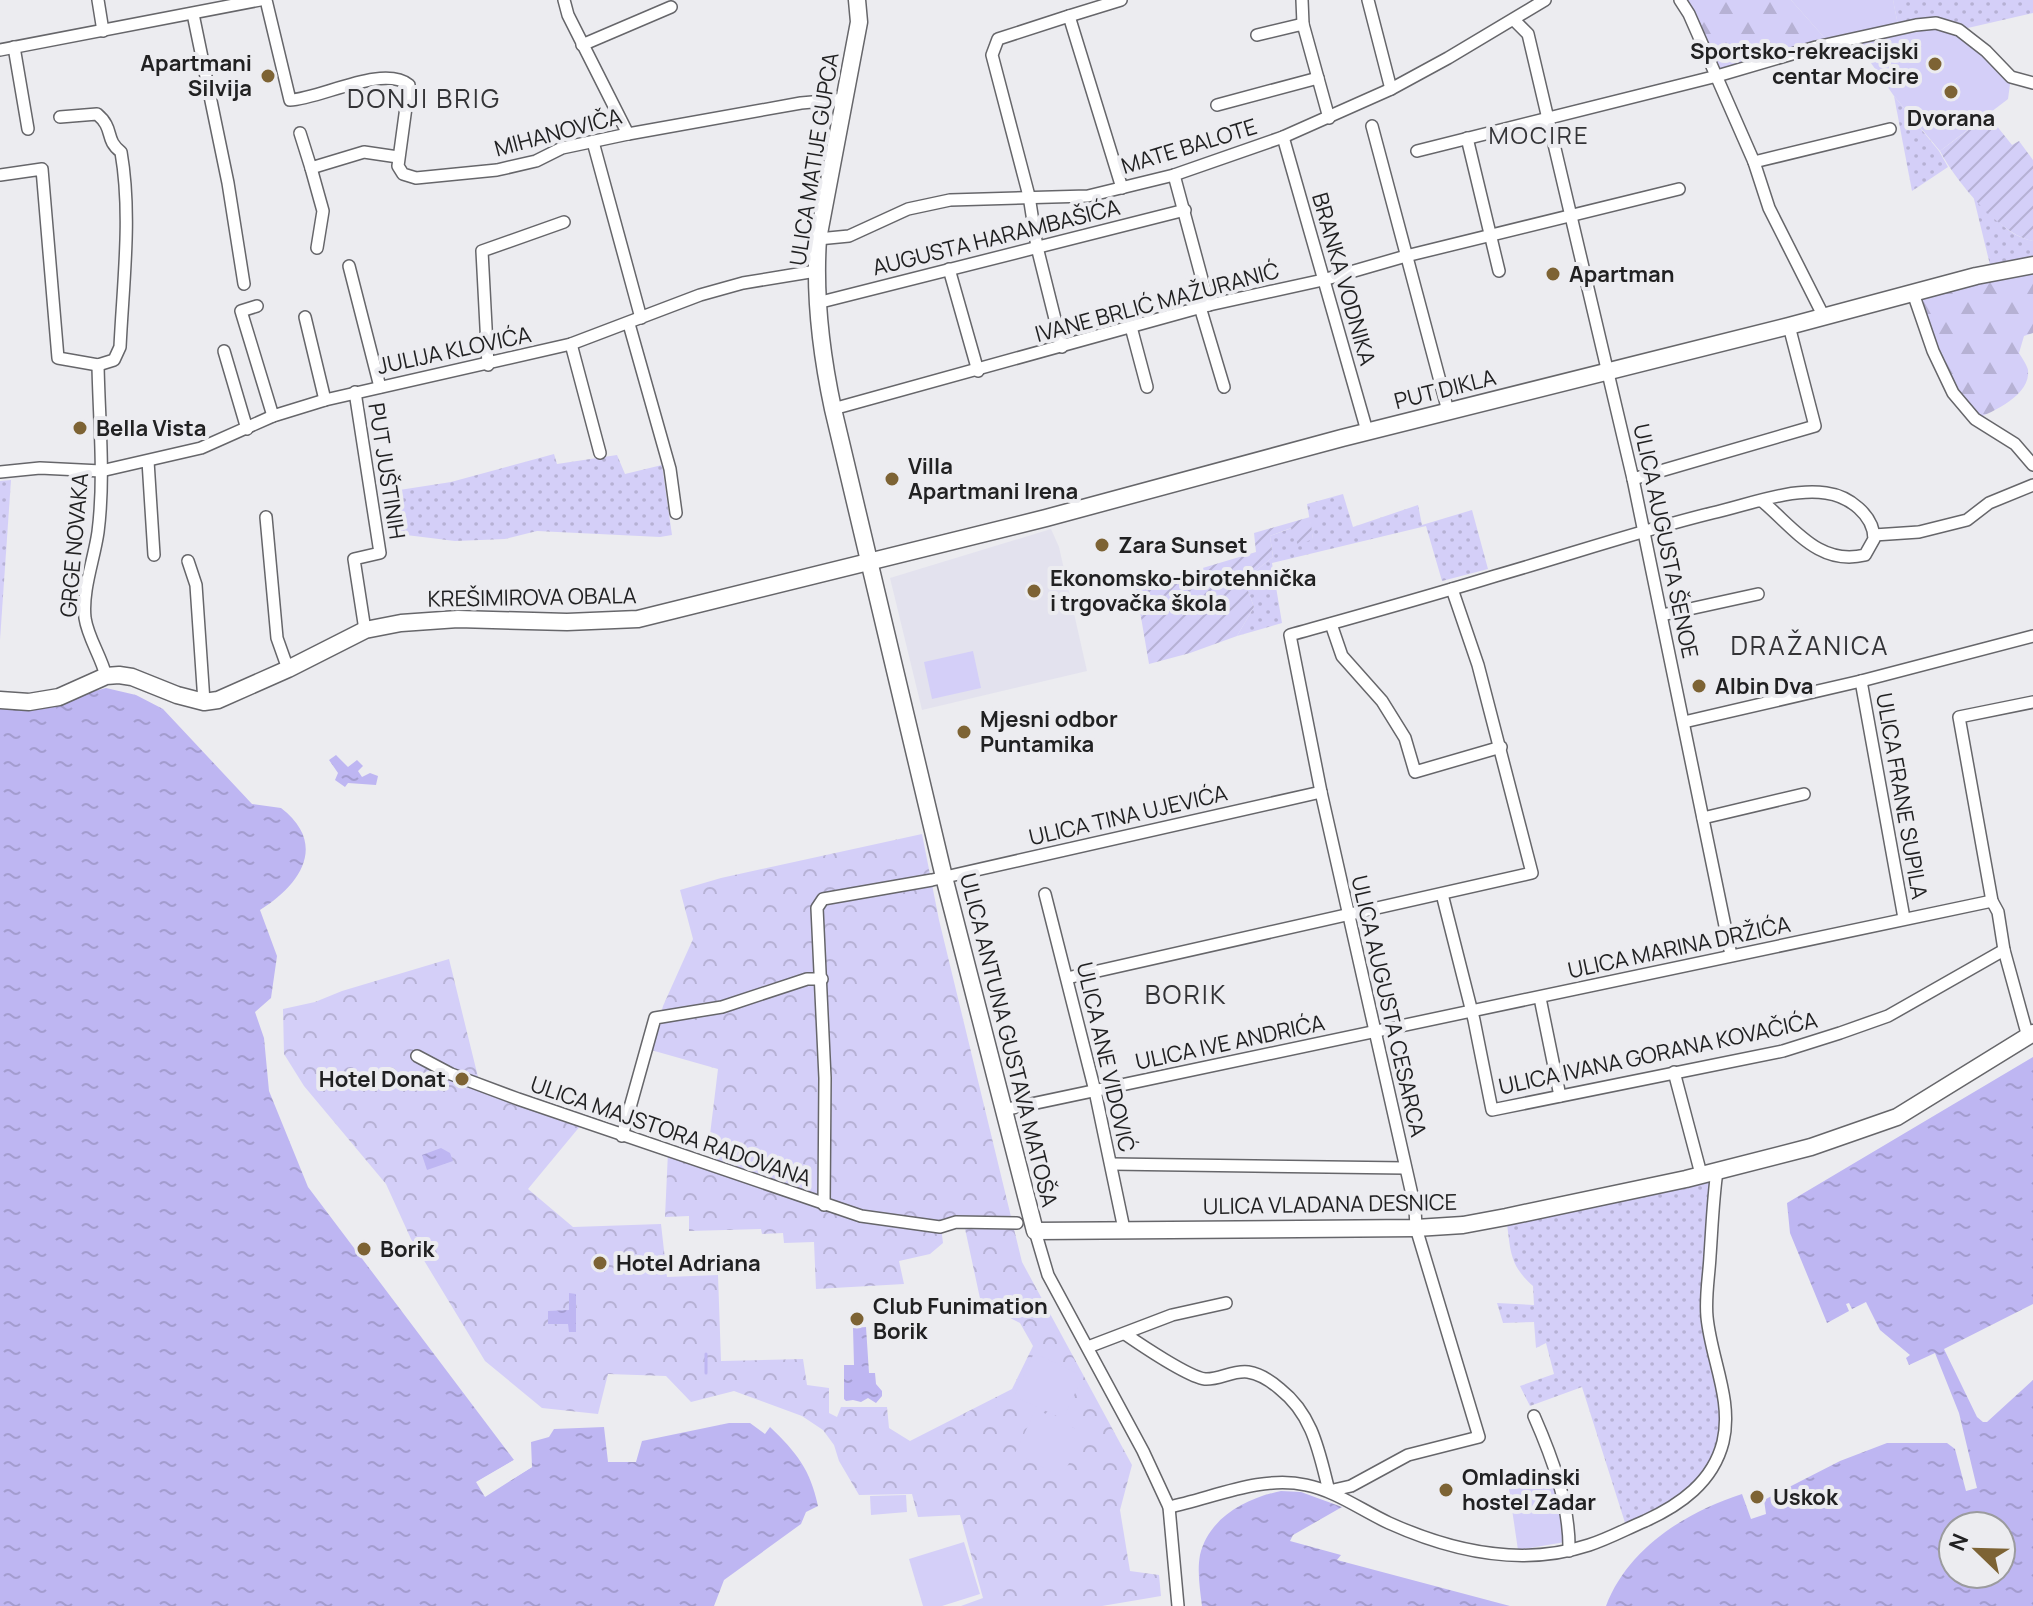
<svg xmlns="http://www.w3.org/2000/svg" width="2033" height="1606" font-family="Manrope,sans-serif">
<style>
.built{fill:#e3e2ee}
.grass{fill:url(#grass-dots)}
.forest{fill:url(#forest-firs)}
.park{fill:url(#park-crowns)}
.garden{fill:url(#garden-furrows)}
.pitch{fill:#d4cff8}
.water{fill:url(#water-ripples);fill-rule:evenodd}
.pier{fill:#ececf0}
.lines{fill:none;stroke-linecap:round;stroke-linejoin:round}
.stream{stroke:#beb6f2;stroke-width:3}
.street-casing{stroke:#66666a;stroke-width:14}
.secondary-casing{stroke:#66666a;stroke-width:19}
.street{stroke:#fff;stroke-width:11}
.secondary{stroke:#fff;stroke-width:16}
.poi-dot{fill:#7d6334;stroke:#ececf0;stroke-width:3}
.labels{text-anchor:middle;stroke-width:8;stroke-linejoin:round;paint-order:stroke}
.poi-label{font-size:22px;font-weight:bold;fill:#212122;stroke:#ececf0;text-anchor:start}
.street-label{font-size:22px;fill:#212122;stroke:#ececf0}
.neighbourhood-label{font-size:24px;letter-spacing:2px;fill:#343437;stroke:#ececf0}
.quarter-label{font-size:26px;letter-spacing:2px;fill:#343437;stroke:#ececf0}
</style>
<defs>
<pattern id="grass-dots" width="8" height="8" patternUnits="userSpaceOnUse" patternTransform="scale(2)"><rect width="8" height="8" fill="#d4cff8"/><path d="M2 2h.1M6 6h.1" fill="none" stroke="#b6b1d4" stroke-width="1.8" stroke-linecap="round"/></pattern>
<pattern id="forest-firs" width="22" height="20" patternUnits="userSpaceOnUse" patternTransform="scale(2)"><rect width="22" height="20" fill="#d4cff8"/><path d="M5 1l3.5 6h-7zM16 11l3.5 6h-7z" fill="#b6b1d4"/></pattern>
<pattern id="park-crowns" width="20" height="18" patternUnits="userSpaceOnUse" patternTransform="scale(2)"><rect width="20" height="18" fill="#d4cff8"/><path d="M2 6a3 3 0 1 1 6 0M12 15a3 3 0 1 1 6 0" fill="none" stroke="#b6b1d4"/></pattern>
<pattern id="garden-furrows" width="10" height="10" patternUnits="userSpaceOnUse" patternTransform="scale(2)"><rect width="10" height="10" fill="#d4cff8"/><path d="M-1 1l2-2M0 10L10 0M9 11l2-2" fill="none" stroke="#b6b1d4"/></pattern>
<pattern id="water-ripples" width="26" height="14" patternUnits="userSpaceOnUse" patternTransform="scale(2)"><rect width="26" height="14" fill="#beb6f2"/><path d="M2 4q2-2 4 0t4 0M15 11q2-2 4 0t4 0" fill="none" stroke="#a39ccf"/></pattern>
</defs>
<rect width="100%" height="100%" fill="#ececf0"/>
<!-- built -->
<path class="built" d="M 1051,529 L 1059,547 L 1087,671 L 922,710 L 890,578 Z"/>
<!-- grass -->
<g class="grass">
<path d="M 1893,0 L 2033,0 L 2033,13 L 1959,30 L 1899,30 Z"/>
<path d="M 1894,96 L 1939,151 L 1948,167 L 1912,191 Z"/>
<path d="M 1973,195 C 1991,214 2007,236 2033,241 L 2033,265 L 1992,273 Z"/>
<path d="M 554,454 L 557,464 L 617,455 L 625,474 L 662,465 L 672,535 L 660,537 L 537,531 L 505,539 L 455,541 L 398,534 L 393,491 L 451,482 Z"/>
<path d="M 11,480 L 0,640 L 0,481 Z"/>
<path d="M 1343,494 L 1353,527 L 1418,505 L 1422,525 L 1472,510 L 1488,569 L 1442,581 L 1426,526 L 1272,563 L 1282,623 L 1237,636 L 1254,607 L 1244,580 L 1273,557 L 1270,536 L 1292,528 L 1313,539 L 1307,504 Z"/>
<path d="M 1717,1171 L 1707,1303 L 1725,1428 L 1705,1479 L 1627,1529 L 1582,1387 L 1530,1406 L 1520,1386 L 1554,1374 L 1546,1343 L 1536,1348 L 1534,1322 L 1503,1323 L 1497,1303 L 1534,1305 L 1533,1286 C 1508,1264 1511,1249 1506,1217 Z"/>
</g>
<!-- forest -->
<g class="forest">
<path d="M 1680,0 L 1791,0 L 1830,44 L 1717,76 Z"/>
<path d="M 2033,265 L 2033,333 L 2024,336 L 2019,353 C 2022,358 2027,365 2028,370 C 2031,395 1993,412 1975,419 L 1953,393 L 1913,293 Z"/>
</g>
<!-- park -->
<path class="park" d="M 922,834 L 939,920 L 1022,1262 L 1132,1465 L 1120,1510 L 1130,1571 L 1159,1575 L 1161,1596 L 1102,1606 L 961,1606 L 983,1598 L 960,1515 L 918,1517 L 912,1494 L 859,1495 L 839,1461 L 834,1445 L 823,1430 L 802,1416 L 734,1391 L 691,1402 L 666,1376 L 608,1374 L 598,1414 L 542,1408 L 485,1361 L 411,1239 L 386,1184 L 304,1086 L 284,1054 L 283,1009 L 315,1002 L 342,991 L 449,959 L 478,1077 L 581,1125 L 528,1189 L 573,1227 L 661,1224 L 667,1277 L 718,1275 L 721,1361 L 803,1359 L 807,1385 L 829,1388 L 829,1413 L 837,1417 L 841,1407 L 887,1407 L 889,1428 L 910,1441 L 1012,1389 L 1033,1346 L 1020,1323 L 981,1303 L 964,1224 L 941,1227 L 943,1243 L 930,1254 L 899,1261 L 904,1284 L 816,1289 L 814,1242 L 784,1243 L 783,1233 L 762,1234 L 761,1229 L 689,1231 L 689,1216 L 665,1217 L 668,1152 L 714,1158 L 708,1151 L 718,1069 L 651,1050 L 663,1006 L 693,939 L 680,890 L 721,878 Z"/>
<!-- garden -->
<g class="garden">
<path d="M 1988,115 L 2012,145 L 2019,141 L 2033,160 L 2033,241 C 2000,235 1955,180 1940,151 Z"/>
<path d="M 1310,517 L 1313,539 L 1298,545 L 1291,528 L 1270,536 L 1273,557 L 1244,580 L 1254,607 L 1237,636 L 1190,653 L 1149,664 L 1136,588 L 1256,552 L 1254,533 Z"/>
</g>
<!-- pitch -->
<g class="pitch">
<path d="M 1791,0 L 1893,0 L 1899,30 L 1916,25 L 1959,30 L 2011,77 L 2008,99 L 1940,151 L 1894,96 L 1855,40 L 1830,44 Z"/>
<path d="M 973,651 L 981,688 L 932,699 L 924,662 Z"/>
<path d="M 1034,1353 L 1083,1376 L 1063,1419 L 1014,1396 Z"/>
<path d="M 1036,1409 L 1084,1433 L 1062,1477 L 1015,1453 Z"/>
<path d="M 1556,1482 L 1565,1542 L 1518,1550 L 1509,1489 Z"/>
<path d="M 906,1495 L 907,1512 L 871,1515 L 870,1496 Z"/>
<path d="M 964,1542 L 980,1594 L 942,1606 L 923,1606 L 909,1559 Z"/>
</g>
<!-- water -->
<g class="water">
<path d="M 106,688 L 136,695 L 163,709 L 252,804 L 281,808 C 329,845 299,886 260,910 L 277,956 L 271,998 L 255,1012 L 264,1038 L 269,1091 L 308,1187 L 514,1460 L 477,1482 L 485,1496 L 532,1467 L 531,1442 L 549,1437 L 554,1429 L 604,1427 L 608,1462 L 636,1462 L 642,1441 L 729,1423 L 750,1423 L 765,1434 L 770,1427 C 797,1453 810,1469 818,1506 L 806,1512 L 801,1524 L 724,1580 L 714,1606 L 0,1606 L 0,708 C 38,715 71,697 106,688 Z"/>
<path d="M 336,755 L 348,767 L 357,760 L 363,766 L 358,771 L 362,777 L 370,773 L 378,776 L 376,785 L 348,783 L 345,787 L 335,780 L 338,773 L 329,760 Z"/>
<path d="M 2033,1057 L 2033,1304 L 1944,1349 L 1977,1417 L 1983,1422 L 1987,1422 L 2033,1380 L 2033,1606 L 1606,1606 C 1628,1548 1686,1512 1742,1494 L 1751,1519 L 1766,1514 L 1764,1500 L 1840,1461 L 1887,1443 L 1947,1443 L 1955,1449 L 1966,1491 L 1977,1488 L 1959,1413 L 1935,1353 L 1909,1365 L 1906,1358 L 1910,1355 L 1880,1330 L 1866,1302 L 1852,1309 L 1849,1303 L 1846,1304 L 1849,1311 L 1827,1323 L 1790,1233 L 1787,1203 ZM 2001,1526 L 2001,1574 L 1953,1574 L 1953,1526 Z"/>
<path d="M 441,1148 L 450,1153 L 453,1161 L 427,1170 L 422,1155 Z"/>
<path d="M 569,1293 L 576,1294 L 576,1332 L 569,1332 L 568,1324 L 548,1324 L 548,1311 L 569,1310 Z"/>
<path d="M 866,1327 L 869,1373 L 875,1373 L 876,1384 L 882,1391 L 882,1396 L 876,1403 L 868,1398 L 861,1402 L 853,1400 L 846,1401 L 844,1399 L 844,1365 L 854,1365 L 853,1328 Z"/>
<path d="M 1281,1491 L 1301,1492 L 1342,1507 L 1293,1535 L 1290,1541 L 1341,1555 L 1337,1560 L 1510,1606 L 1202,1606 C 1200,1590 1197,1571 1200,1555 C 1209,1517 1247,1498 1281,1491 Z"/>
</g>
<!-- pier -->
<path class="pier" d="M 514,1460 L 517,1461 L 516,1463 L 482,1484 L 486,1491 L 528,1465 L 532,1467 L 485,1497 L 476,1482 Z"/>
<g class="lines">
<!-- stream -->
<path class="stream" d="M 706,1373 L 706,1354"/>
<!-- street casing -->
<g class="street-casing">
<g id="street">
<path d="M 98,0 L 103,31"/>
<path d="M 266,0 L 290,100 C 320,99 383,64 409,85 L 398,166 L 403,174 L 416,178 L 497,170 L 536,161 L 562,148 L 628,134 L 801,103 L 846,99"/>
<path d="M 564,0 L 568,15 L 628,134"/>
<path d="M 1302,0 L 1303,24"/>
<path d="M 1368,0 L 1391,89"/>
<path d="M 1680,0 L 1689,14 L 1754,162 L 1769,208 L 1824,317"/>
<path d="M 193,14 L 228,183 L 244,284"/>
<path d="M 1069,16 L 1121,0"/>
<path d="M 1514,20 L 1528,34 L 1633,479 L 1731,955"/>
<path d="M 1257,35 L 1303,24 L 1329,118"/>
<path d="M 582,45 L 671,7"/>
<path d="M 14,47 L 28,129"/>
<path d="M 0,50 L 260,0"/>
<path d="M 1217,105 L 1318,78"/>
<path d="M 1372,126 L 1448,411"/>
<path d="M 300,133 L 311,168 L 364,152 L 398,157"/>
<path d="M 1283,137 L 1367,431"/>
<path d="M 1467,138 L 1499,271"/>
<path d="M 593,142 L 641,318"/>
<path d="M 1417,151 L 1717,76 L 1816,47 L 1916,25 L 1936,23 L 1959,30 L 1986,51 L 2011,77 L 2033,83"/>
<path d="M 1754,162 L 1890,129"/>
<path d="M 311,168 L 323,211 L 317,248"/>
<path d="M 0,175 L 42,169 L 58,358 L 98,365 L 114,360 L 120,347 C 123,283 132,215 121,152 C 104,139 115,129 97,114 L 60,117"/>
<path d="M 1174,175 L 1209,305"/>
<path d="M 818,239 L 849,236 L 908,209 L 950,200 L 1088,196 L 1174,175 L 1283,137 L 1391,89 L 1448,58 L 1545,0"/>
<path d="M 349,266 L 380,387"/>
<path d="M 949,269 L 978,371"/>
<path d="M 1913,293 L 1933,351 L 1953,393 L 1975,419 L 2015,444 L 2033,465"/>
<path d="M 817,303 L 1185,210"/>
<path d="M 257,306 L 241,311 L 273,416"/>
<path d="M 1200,307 L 1224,387"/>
<path d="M 305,317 L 325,400"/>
<path d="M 629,324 L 670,469 L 676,513"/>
<path d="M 1131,327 L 1147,387"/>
<path d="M 571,344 L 600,453"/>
<path d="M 1062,347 L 1037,247 L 1029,196 L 992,55 L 998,39 L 1069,16 L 1122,188"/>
<path d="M 224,351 L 247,429"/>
<path d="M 98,365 C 99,420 105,477 98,532 C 94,560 82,590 85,618 C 88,638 101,656 106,676"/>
<path d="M 488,365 L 482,251 L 564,222"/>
<path d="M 355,392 L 380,553 L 354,559 L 365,630"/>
<path d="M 833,409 L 1209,305 L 1323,280 L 1406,256 L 1679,189"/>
<path d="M 148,461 L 154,555"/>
<path d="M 0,472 L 40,468 L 101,471 L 201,448 L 273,416 L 325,400 L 571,344 L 700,295 L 743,283 L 816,271"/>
<path d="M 1633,479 L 1815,426 L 1789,326"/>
<path d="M 266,517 L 277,638 L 288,669"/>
<path d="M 1874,535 L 1919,532 L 1967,520 L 1989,503 L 2033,485"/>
<path d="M 188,561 L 196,585 L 204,702"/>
<path d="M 1662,615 L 1758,594"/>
<path d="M 1331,624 L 1342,656 L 1382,701 L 1405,738 L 1415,772 L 1501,747"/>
<path d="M 1861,681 L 1904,918"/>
<path d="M 1684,722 L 1861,681 L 2033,636"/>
<path d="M 1703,818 L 1804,794"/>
<path d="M 1045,894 L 1095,1091 L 1124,1229"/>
<path d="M 1442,894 L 1474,1020 L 1492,1110 L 1783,1051 L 1840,1033 L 1888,1016 L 2004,950"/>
<path d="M 1067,978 L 1532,873 L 1478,665 L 1452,589"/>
<path d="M 1540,998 L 1560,1096"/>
<path d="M 2028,1037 L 2004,950 L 1998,912 L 1992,901 L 1959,717 L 2033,702"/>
<path d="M 417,1056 L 451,1074 L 518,1099 L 861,1216 L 940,1227 L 956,1222 L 1017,1223"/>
<path d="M 1674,1072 L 1701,1174"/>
<path d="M 1003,1110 L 1992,901"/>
<path d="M 622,1136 L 655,1018 L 722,1007 L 807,979 L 822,979"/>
<path d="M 1111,1164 L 1405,1168"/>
<path d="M 824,1205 L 825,1078 L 817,908 L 823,899 L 932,880 L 1321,792"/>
<path d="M 1035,1231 L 1048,1275 L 1143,1451 L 1169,1507 L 1178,1606"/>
<path d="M 1125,1334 C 1141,1345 1189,1377 1205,1379 C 1219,1380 1233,1370 1248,1372 C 1260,1374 1271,1381 1280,1389 C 1313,1415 1319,1452 1329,1491 L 1351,1486 L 1408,1455 L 1479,1437 L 1416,1228 L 1415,1208 L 1321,792 L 1290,635 C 1358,616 1427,597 1495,576 C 1568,555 1639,531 1712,513 C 1748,505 1789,488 1826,493 C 1849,496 1874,515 1874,539 L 1865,555 C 1819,566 1795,529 1762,501"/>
<path d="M 1088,1347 L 1172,1315 L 1226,1303"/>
<path d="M 1534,1416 C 1552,1457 1570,1505 1569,1551"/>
<path d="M 1169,1507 C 1213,1498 1261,1475 1306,1485 C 1336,1491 1361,1510 1389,1523 C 1451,1551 1522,1567 1589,1545 C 1608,1539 1626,1529 1645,1521 C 1680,1505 1713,1482 1723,1442 C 1733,1400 1711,1359 1707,1317 C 1705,1297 1709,1276 1710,1256 C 1712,1228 1713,1199 1717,1171"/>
</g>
</g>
<!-- secondary casing -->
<g class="secondary-casing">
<g id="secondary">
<path d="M 857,0 L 859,22 L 818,239 C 814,297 821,353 833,409 L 944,877 L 1035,1231 L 1416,1228 L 1463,1225 L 1506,1217 L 1686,1179 L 1811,1147 L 1897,1117 L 2033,1033"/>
<path d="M 0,700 L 29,702 L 59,697 L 106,676 L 119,675 L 132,677 L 177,695 L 204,702 L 218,700 L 288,669 L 365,630 L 401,623 L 458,619 L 567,622 L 638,619 L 1046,518 L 1342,438 L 1789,326 L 1976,276 L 2033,265"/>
</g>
</g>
<!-- street -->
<use href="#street" class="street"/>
<!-- secondary -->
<use href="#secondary" class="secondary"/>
</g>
<!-- markers -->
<g class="poi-dot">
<circle cx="1935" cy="64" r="8"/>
<circle cx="268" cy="76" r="8"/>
<circle cx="1951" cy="92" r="8"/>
<circle cx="1553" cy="274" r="8"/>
<circle cx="80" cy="428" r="8"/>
<circle cx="892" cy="479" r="8"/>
<circle cx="1102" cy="545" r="8"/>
<circle cx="1034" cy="591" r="8"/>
<circle cx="1699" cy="686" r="8"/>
<circle cx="964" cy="732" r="8"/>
<circle cx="462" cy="1079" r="8"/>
<circle cx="364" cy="1249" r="8"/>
<circle cx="600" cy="1263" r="8"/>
<circle cx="857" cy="1319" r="8"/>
<circle cx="1446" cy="1490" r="8"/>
<circle cx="1757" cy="1497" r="8"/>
</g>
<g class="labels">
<!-- poi labels -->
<g class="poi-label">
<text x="1919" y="59" text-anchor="end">Sportsko-rekreacijski<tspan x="1919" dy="25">centar Mocire</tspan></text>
<text x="252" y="71" text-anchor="end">Apartmani<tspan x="252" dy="25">Silvija</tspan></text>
<text x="1951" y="126" text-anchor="middle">Dvorana</text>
<text x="1569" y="282">Apartman</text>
<text x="96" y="436">Bella Vista</text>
<text x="908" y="474">Villa<tspan x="908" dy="25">Apartmani Irena</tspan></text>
<text x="1118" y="553">Zara Sunset</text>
<text x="1050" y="586">Ekonomsko-birotehnička<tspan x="1050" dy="25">i trgovačka škola</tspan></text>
<text x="1715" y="694">Albin Dva</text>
<text x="980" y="727">Mjesni odbor<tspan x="980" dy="25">Puntamika</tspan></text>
<text x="446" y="1087" text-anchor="end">Hotel Donat</text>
<text x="380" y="1257">Borik</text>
<text x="616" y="1271">Hotel Adriana</text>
<text x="873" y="1314">Club Funimation<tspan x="873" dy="25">Borik</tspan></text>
<text x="1462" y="1485">Omladinski<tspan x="1462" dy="25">hostel Zadar</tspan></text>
<text x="1773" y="1505">Uskok</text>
</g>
<!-- street labels -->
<g class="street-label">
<text transform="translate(558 132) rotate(-15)" y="8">MIHANOVIČA</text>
<text transform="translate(1189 146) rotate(-17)" y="8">MATE BALOTE</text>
<text transform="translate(814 159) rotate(-81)" y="8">ULICA MATIJE GUPCA</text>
<text transform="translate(996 237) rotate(-14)" y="8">AUGUSTA HARAMBAŠIĆA</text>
<text transform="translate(1344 279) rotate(74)" y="8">BRANKA VODNIKA</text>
<text transform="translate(1157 302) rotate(-15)" y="8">IVANE BRLIĆ MAŽURANIĆ</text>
<text transform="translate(454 350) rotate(-12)" y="8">JULIJA KLOVIĆA</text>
<text transform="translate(1445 389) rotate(-14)" y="8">PUT DIKLA</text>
<text transform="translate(387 471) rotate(81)" y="8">PUT JUŠTINIH</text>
<text transform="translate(1666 541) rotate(78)" y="8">ULICA AUGUSTA ŠENOE</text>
<text transform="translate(74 545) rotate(-85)" y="8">GRGE NOVAKA</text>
<text transform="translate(532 597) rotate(-1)" y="8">KREŠIMIROVA OBALA</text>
<text transform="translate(1902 796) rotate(80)" y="8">ULICA FRANE SUPILA</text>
<text transform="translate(1128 815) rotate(-13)" y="8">ULICA TINA UJEVIĆA</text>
<text transform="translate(1679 947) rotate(-12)" y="8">ULICA MARINA DRŽIĆA</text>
<text transform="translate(1389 1006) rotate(77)" y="8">ULICA AUGUSTA CESARCA</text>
<text transform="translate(1009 1040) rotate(76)" y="8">ULICA ANTUNA GUSTAVA MATOŠA</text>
<text transform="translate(1230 1042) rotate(-12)" y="8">ULICA IVE ANDRIĆA</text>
<text transform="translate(1658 1053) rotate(-12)" y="8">ULICA IVANA GORANA KOVAČIĆA</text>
<text transform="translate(1106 1057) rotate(77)" y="8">ULICA ANE VIDOVIĆ</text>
<text transform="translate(671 1131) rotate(19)" y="8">ULICA MAJSTORA RADOVANA</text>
<text transform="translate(1330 1204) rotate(-1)" y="8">ULICA VLADANA DESNICE</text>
</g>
<!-- neighbourhood labels -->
<g class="neighbourhood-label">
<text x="1539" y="144">MOCIRE</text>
</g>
<!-- quarter labels -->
<g class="quarter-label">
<text x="424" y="108">DONJI BRIG</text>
<text x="1810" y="655">DRAŽANICA</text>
<text x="1186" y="1004">BORIK</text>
</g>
</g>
<!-- north arrow -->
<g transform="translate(1977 1550) rotate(293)"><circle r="38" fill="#ececf0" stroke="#9b9b9e" stroke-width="2"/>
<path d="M0-6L14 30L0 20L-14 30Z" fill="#7d6334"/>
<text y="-12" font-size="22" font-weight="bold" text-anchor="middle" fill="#212122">N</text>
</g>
</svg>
